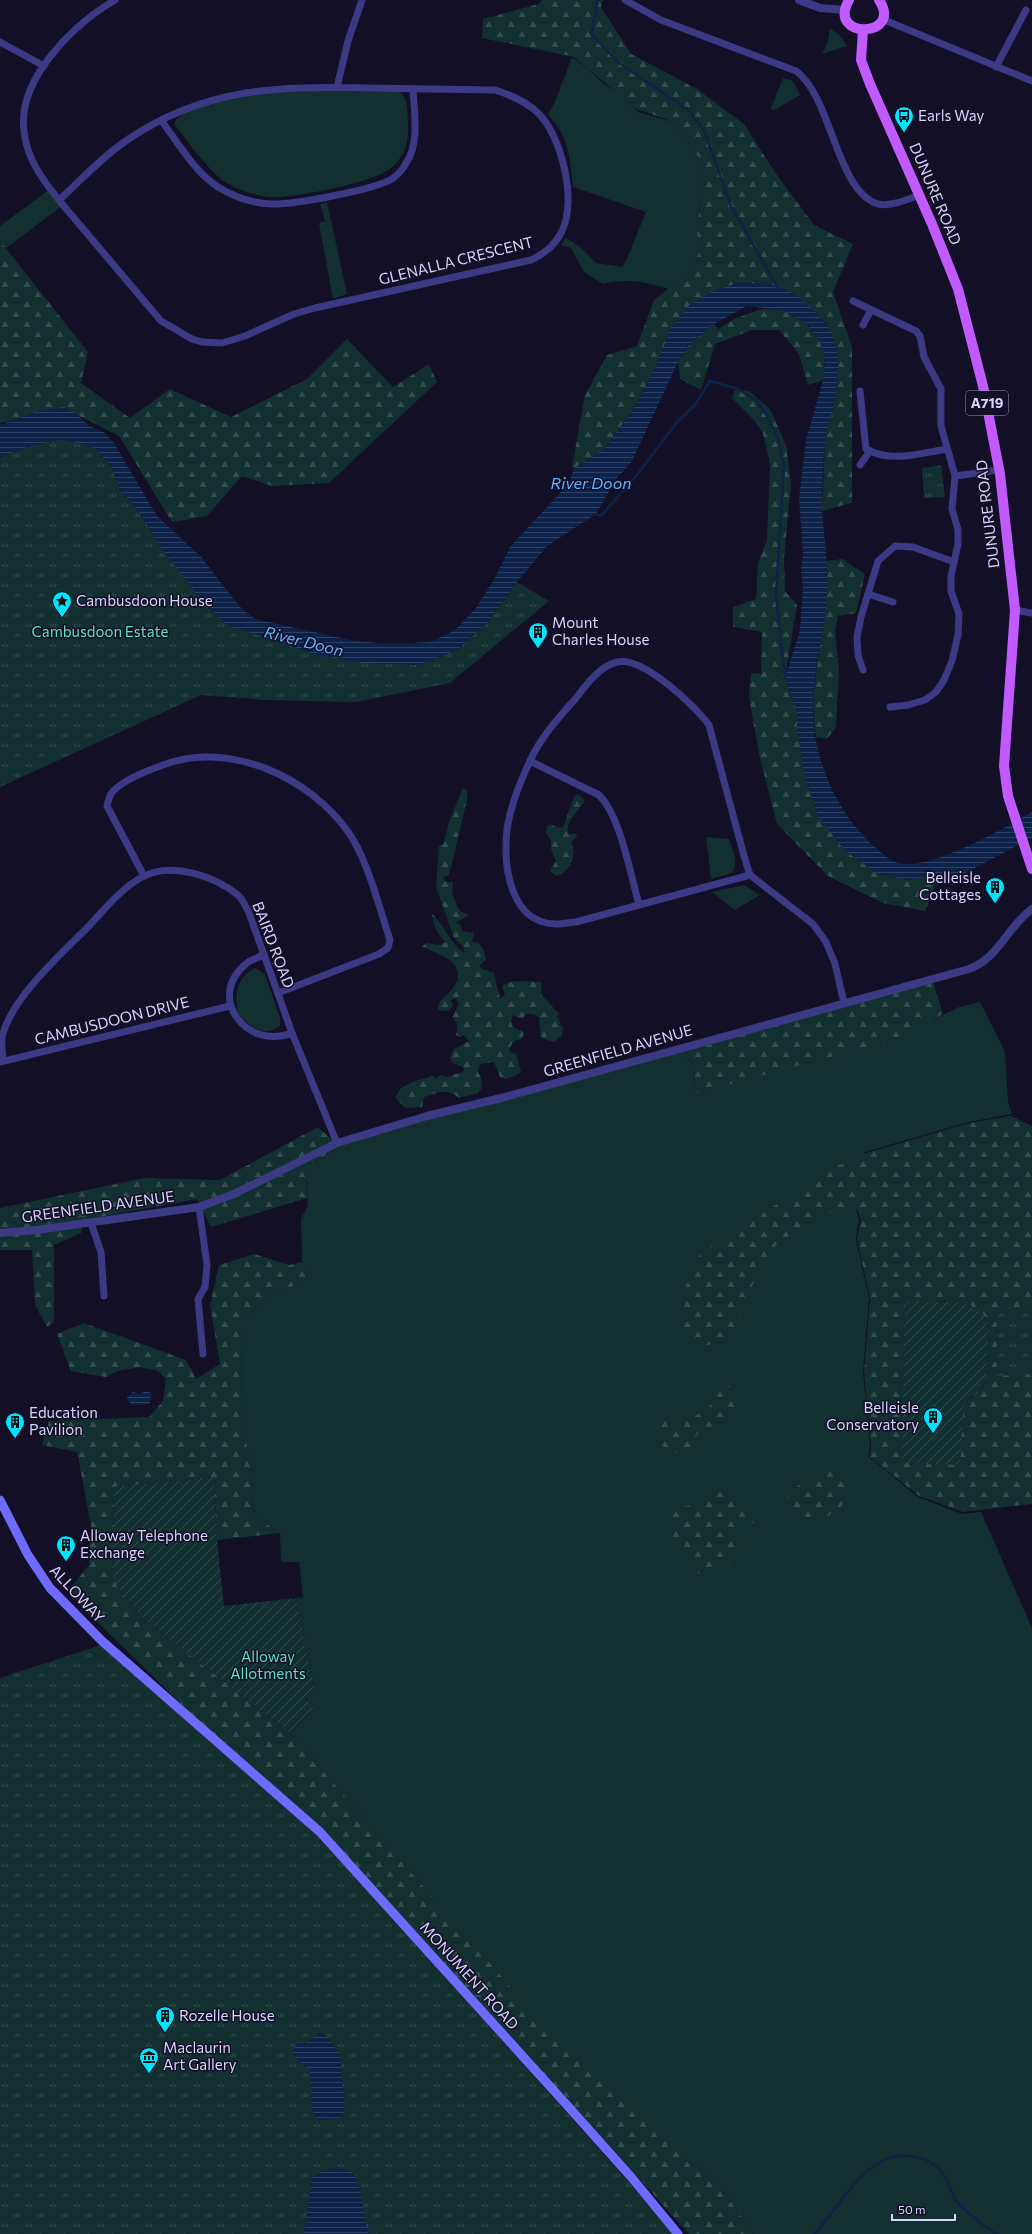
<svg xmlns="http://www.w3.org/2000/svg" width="1032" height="2234" font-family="Commissioner,sans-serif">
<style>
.grass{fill:#12302f}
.forest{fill:url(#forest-firs);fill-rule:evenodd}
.park{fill:url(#park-tufts)}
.garden{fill:url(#garden-furrows)}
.water{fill:url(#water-rules)}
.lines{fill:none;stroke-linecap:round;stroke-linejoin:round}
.stream{stroke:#0c2248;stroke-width:2.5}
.minor{stroke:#3d3a85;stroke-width:7}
.tertiary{stroke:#3d3a85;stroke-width:8}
.secondary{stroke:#6f6bff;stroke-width:9}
.primary{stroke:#c25bff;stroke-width:10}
.labels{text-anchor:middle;stroke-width:3;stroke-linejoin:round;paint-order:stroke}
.shield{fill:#130f26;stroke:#9e99be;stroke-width:1}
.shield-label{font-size:14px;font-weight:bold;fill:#d9d4ff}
.poi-label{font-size:15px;fill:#d9d4ff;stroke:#130f26;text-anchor:start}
.street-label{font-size:15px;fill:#d9d4ff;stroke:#130f26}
.park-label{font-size:15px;fill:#5fe0c0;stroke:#130f26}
.water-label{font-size:16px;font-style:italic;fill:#62b6ff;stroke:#130f26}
</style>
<defs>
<pattern id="forest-firs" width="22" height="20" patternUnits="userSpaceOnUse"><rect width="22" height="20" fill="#12302f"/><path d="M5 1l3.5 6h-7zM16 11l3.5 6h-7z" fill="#344d4e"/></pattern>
<pattern id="park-tufts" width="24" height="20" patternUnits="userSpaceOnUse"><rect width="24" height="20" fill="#12302f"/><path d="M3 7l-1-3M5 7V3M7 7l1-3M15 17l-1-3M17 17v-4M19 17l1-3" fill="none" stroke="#344d4e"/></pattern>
<pattern id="garden-furrows" width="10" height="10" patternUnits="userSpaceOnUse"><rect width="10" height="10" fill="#12302f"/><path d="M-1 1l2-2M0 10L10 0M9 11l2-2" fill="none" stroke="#344d4e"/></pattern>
<pattern id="water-rules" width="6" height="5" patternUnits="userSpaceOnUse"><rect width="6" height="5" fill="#0c2248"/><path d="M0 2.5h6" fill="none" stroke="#2f4163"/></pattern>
</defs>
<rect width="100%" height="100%" fill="#130f26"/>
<!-- grass -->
<g class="grass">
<path d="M 830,28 L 840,36 L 847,46 L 822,54 L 828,42 Z"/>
<path d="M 572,57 L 587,68 L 604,84 L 625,97 L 638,112 L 674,122 L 700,159 L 703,174 L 697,231 L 699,252 L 691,271 L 669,289 C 646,282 626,278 603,284 L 584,272 L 571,248 L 561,245 L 566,238 L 580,247 L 596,263 L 622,267 C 628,261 641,223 646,212 L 573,187 C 570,160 569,135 548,115 L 554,104 Z"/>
<path d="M 783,78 L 793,81 L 800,95 L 773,111 L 771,108 Z"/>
<path d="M 306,91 L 400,92 C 409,100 407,112 408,123 C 409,140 405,158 390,169 C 371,183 292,199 267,197 C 255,195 238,190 227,183 C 209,172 188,142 175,125 L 175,121 C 205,91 266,94 306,91 Z"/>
<path d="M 50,189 L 63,205 L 5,249 L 0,241 L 0,226 Z"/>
<path d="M 327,202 L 347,294 L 333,299 L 319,223 L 325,221 L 320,204 Z"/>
<path d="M 706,837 L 729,839 C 732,850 739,863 732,873 L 711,879 Z"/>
<path d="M 744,885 L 760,895 L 735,910 L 712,892 Z"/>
<path d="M 255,968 L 265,974 L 280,1018 L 280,1026 C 264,1038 248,1026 238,1013 C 234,994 236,978 255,968 Z"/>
<path d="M 980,1002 L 1005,1052 L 1008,1102 L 1012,1114 L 969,1122 L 865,1152 L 856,1209 L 859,1220 L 856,1239 L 869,1298 L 863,1372 L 870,1443 L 869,1457 L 918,1497 L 962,1514 L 981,1512 L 1032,1628 L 1032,2234 L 753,2234 L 715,2178 L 684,2159 L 511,1996 L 432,1897 L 291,1734 L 314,1706 L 304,1697 L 314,1688 L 296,1598 L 303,1597 L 299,1562 L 281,1562 L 280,1533 L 252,1515 L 253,1489 L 242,1412 L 241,1334 L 249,1315 L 276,1290 L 299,1285 L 310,1271 L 302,1262 L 301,1219 L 308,1205 L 305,1167 L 340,1147 L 337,1143 L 681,1048 L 695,1067 L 694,1094 L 922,1025 L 959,1007 Z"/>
</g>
<!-- forest -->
<g class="forest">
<path d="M 542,0 L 603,0 L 601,7 L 631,54 L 697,89 L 744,124 L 774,171 L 814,225 L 853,244 L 833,292 L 852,347 L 852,503 L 822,511 L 825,438 L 837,387 L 838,363 L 827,324 L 815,312 L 780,287 L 738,283 L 711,292 L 655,368 L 637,404 L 606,447 L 574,469 L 572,467 L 585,395 L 607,355 L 637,346 L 654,300 L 691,271 L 699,252 L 697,231 L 703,174 L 700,159 L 674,122 L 637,109 L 574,57 L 482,38 L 483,19 L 539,4 Z"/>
<path d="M 0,241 L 88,352 L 81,383 L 130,418 L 170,389 L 231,417 L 307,379 L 347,339 L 393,387 L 429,364 L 437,382 L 329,483 L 272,486 L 242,476 L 207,516 L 172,522 L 119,436 L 64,408 L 0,423 Z"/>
<path d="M 761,309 L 782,310 L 806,323 L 821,343 L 825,361 L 823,380 L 808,385 L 799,354 L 779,330 L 752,330 L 715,344 L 701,390 L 680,379 L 678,362 L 689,345 L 714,324 L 718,329 L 734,319 Z"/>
<path d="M 735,390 L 749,391 L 770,409 L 786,445 L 791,484 L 784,558 L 785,591 L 797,605 L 785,678 L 797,711 L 798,730 L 806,781 L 819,817 L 908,880 L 924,877 L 935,886 L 925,911 L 883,903 L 828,876 L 777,824 L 759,754 L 749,697 L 751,673 L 761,674 L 762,632 L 733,627 L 733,607 L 756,599 L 758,563 L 767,540 L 770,464 L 763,433 L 755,421 L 732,398 Z"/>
<path d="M 842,559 L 865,574 L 856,613 L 838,616 L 835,632 L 839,671 L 836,727 L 827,739 L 816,737 C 810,700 816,677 821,640 C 825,613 827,588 827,561 Z"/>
<path d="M 463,788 L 467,791 L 467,800 L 449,875 L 443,878 L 446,882 L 453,882 L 452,895 L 460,911 L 469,915 L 456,923 L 460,924 L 462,931 L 474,933 L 472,942 C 482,942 485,951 486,960 L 479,966 L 482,969 L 494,973 L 500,999 L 505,995 L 502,986 L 508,982 L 521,981 L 541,982 L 542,996 C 549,1001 552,1008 559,1013 L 557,1017 L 563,1028 L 562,1035 L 554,1042 L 541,1038 L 539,1018 L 534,1014 L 527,1014 L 522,1019 L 513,1015 L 511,1022 L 513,1027 L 524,1032 L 522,1039 L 514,1041 L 509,1049 L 511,1053 L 516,1054 L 521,1072 L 515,1076 L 505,1079 L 500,1077 L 494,1062 L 480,1064 L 478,1072 L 481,1078 L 482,1088 L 477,1093 L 459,1098 C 447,1087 438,1093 424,1097 L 422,1107 L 406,1108 L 395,1098 L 401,1088 L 412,1082 L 432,1076 L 437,1078 L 440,1075 L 448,1077 L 464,1071 L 463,1067 L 453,1063 L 450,1058 L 454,1049 L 469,1041 L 464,1035 L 460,1037 L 456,1035 C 458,1028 459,1022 452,1018 L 459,1003 L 455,998 L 451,1000 L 453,1006 L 448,1011 L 438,1010 C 438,1000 447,995 453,988 C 471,964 438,953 422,947 L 426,943 L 438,945 L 446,942 C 436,934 434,926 432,914 C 444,924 451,946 465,953 L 462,945 L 454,938 L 436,887 L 439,846 L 444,843 L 449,822 Z"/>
<path d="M 578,794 L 585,800 C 580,810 565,821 568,834 L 576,834 L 577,837 L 571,842 C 578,854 570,873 556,876 L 550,871 L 556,861 L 551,849 L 551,840 L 546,834 L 547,826 L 550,824 L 558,828 L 563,827 L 574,797 Z"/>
<path d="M 932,978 L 943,1014 L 901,1038 L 694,1094 L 695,1067 L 681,1048 Z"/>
<path d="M 1011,1116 L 1032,1126 L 1032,1308 L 998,1311 L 997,1375 L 1032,1374 L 1032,1504 L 963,1512 L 919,1496 L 870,1457 L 871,1443 L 864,1372 L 870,1298 L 857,1239 L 861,1220 L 857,1209 L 845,1216 L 822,1211 L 776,1245 L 758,1272 L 729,1341 L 692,1348 L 680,1314 L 685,1289 L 700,1253 L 839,1165 L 866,1153 L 969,1123 ZM 937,1301 C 959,1302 983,1302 989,1327 L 986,1381 C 982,1390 974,1399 964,1399 Z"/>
<path d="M 318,1127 L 340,1147 L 305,1167 L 307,1198 L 211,1227 L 197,1199 L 83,1220 L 81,1233 L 54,1245 L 54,1322 L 47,1327 L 35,1305 L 32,1250 L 0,1250 L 0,1208 L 144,1178 L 220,1180 Z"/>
<path d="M 254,1254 L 289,1265 L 302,1262 L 310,1271 L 299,1285 L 276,1290 L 249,1315 L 241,1334 L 242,1412 L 253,1489 L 252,1515 L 280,1533 L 217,1540 L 214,1477 L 114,1487 L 112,1575 L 117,1586 L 142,1618 L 291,1734 L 533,2013 L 684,2159 L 715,2178 L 753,2234 L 689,2234 C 497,2019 295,1813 88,1613 L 68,1591 L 89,1565 L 91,1525 L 77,1452 L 42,1445 L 49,1421 L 149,1417 L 163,1401 L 166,1379 L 158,1371 L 140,1367 L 118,1371 L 106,1377 L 71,1371 L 57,1334 L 84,1323 L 186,1360 L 196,1379 L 220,1364 L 210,1305 L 219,1265 Z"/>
<path d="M 725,1384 L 734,1389 L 739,1402 L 739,1413 L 723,1426 L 707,1427 L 699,1432 L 693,1441 L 691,1449 L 677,1453 L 667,1451 L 658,1439 L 656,1424 L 667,1415 L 678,1418 L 705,1413 L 712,1401 L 715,1385 Z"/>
<path d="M 832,1468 L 844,1468 L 847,1479 L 852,1486 C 847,1511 816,1529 794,1516 C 790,1514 787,1507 784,1503 C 795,1483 812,1477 832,1468 Z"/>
<path d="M 719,1486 L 736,1494 L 737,1500 L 746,1506 L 756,1521 C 752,1524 746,1526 743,1530 C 737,1537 737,1544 735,1553 C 731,1570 715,1575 699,1574 C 687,1562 659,1531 674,1512 C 678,1506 684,1508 690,1505 C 700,1501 710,1492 719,1486 Z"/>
</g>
<!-- park -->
<g class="park">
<path d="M 61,439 L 95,448 L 113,470 L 120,490 L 140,513 L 160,546 L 278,641 L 313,654 L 418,665 L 457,650 L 488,622 L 517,582 L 549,601 L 450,683 L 356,702 L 264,700 L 201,695 L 0,787 L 0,457 L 24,448 Z"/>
<path d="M 941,465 L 945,497 L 924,498 L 922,468 Z"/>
<path d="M 1032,1308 L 1032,1374 L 997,1376 L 998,1311 Z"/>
<path d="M 101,1645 L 318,1834 L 675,2234 L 0,2234 L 0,1678 Z"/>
</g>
<!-- garden -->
<g class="garden">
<path d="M 905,1301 L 962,1302 L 978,1309 L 987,1320 L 989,1327 L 986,1381 L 976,1395 L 964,1400 L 960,1465 L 902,1463 Z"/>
<path d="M 214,1477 L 217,1540 L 224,1606 L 296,1598 L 314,1688 L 304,1698 L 314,1706 L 291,1734 L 142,1618 L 117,1586 L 112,1575 L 114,1487 Z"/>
</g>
<!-- water -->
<g class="water">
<path d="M 738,283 C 751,283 766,283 779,287 C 796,292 826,319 833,336 C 842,360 837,389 832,413 C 830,422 826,432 825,441 C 823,464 822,488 822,511 C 824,539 829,566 827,594 C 825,634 812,672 813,712 C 814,761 838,815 875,847 C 883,854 892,863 903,864 C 939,866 1000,830 1032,812 L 1032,838 L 969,871 L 935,886 L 924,877 L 908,880 L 876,873 L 844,850 L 819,817 L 806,781 L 797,730 L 797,711 L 785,678 L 800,630 L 803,587 L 801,570 L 803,554 L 799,498 L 806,440 L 823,380 L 825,361 L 821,343 L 806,323 L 782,310 L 747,306 L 714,324 L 689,345 L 678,362 L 632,461 L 617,478 L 596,514 L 547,546 L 517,582 L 488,622 L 457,650 L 418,665 L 362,663 L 313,654 L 278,641 L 228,626 L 206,606 L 160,546 L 140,513 L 120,490 L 113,470 L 95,448 L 61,439 L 24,448 L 0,457 L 0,425 L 38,411 L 64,407 L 74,412 L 89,426 L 104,432 L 114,443 L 157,516 L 201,557 L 240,607 L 255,619 L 355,641 L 392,644 L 431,642 L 455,630 L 476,608 L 495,578 L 510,547 L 569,483 L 574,469 L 606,447 L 637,404 L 655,368 L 671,328 L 688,306 L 711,292 Z"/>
<path d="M 146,1391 L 151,1393 L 150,1404 L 132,1405 L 128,1401 L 127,1396 L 133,1392 L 140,1394 Z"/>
<path d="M 319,2033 L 325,2034 L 340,2054 L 345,2110 L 340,2118 L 322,2120 L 316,2118 L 312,2109 L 310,2071 L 295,2057 L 293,2051 L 297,2042 L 306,2043 Z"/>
<path d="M 334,2168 C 341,2169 350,2169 355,2175 C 360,2182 365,2222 369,2234 L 304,2234 L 312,2178 L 320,2172 Z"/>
</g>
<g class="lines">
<!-- stream -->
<g class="stream">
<path d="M 598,0 L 591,34 L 618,62 L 688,110 L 704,130 L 731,206 L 778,288"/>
<path d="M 596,514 L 601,516 L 637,475 L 677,422 L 695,405 L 710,381 L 738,389 L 756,400 L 767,416 L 778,438 L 784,467 L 776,596 L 785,678"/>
<path d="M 814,2234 C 835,2212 851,2181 877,2164 C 898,2150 929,2154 943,2174 C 949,2183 951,2194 957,2202 C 961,2207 991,2232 997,2234"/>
</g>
<!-- minor -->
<g class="minor">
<path d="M 625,0 L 661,20 L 796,71 C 832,97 836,191 878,204 C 891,207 908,199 920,195"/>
<path d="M 882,19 L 1032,81"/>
<path d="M 0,42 L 44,66"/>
<path d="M 996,67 L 1026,10"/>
<path d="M 337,87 L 348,41 L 362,0"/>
<path d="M 161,120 C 178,143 194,171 218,187 C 234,197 252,203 270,204 C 293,205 373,190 392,179 C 398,175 403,169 406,163 C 420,144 414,111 413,89"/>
<path d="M 59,200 C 82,179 104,155 130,138 C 206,88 277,86 365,88 C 408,89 452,89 495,90 C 511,95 526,101 538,113 C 562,136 577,201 562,231 C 556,244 544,254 531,260 L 315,308 L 294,314 L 245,336 L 222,343 L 202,342 L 192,339 L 161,321 L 63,205 C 45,183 27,161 24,131 C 17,79 74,24 115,0"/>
<path d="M 853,301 L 916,331 L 920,336 L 924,357 L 941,389 L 941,426 L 955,476 L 952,509 L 958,530 L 958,544 L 951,576 L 951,591 L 959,614 L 958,635 L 952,661 L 944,680 L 936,692 L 925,700 L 908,705 L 890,707"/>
<path d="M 863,325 L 871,310"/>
<path d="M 860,391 L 866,449 L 870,451 L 860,465"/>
<path d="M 870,451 C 894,462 922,453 947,449"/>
<path d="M 955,476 L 999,470"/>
<path d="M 868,594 L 893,602"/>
<path d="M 1015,610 L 1032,613"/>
<path d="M 863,670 L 858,655 L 857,637 L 861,617 L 878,561 L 895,546 L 913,547 L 954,562"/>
<path d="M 530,761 L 599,795 C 621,817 630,874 639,904"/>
<path d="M 750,875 L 576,922 C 570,922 564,924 558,924 C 510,925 503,866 507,830 C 510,807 520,782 530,761 C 541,737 559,717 576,698 C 586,685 600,666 617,662 C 643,656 694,705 709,725 L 744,856 L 750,875 L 813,924 L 826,942 L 835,964 L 844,1003"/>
<path d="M 144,876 L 107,806 C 108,802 109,797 111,794 C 119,781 149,770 163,765 C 229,740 310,777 349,833 C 368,861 379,907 390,940 L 388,948 L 379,954 L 278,993"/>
<path d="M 264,954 C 259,958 252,959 247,963 C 205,996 246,1051 292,1033"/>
<path d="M 3,1061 C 3,1053 0,1041 3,1033 C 15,995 60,955 88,927 C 105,909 121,888 144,876 C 173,862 214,876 238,895 C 243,899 246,908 249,913 L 292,1033 L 337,1143"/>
<path d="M 0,1062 L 230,1006"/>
<path d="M 199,1207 L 207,1265 L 205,1287 L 198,1299 L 203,1354"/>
<path d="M 91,1223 L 101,1252 L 104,1296"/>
</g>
<!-- tertiary -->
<g class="tertiary">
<path d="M 799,0 L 820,8 L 845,10"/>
<path d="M 0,1233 L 37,1230 L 199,1207 L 234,1194 L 337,1143 L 427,1116 L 505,1097 L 969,969 C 998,959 1008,926 1032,909"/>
</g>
<!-- secondary -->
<path class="secondary" d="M 0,1500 L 28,1555 L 50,1588 L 102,1641 L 320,1832 L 565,2103 L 632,2178 L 678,2234"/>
<!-- primary -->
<g class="primary">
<path d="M 849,0 C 826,40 904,38 879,0"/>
<path d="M 863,31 L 861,60 L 870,84 L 932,224 L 958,289 L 983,386 L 1000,474 L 1015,610 L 1004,766 L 1008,796 L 1032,869"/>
</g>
</g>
<!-- icons -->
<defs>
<g id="bus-pin" transform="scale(1)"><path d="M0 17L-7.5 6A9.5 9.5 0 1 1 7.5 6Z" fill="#00e5ff" stroke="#130f26"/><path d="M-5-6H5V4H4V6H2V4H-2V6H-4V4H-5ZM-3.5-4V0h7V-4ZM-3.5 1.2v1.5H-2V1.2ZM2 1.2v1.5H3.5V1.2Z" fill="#111"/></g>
<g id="sight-pin" transform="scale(1)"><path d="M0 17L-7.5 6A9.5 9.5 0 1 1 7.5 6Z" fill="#00e5ff" stroke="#130f26"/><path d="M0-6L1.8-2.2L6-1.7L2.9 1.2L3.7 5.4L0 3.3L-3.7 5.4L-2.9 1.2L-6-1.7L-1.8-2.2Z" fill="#111"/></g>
<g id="building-pin" transform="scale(1)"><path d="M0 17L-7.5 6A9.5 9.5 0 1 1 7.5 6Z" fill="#00e5ff" stroke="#130f26"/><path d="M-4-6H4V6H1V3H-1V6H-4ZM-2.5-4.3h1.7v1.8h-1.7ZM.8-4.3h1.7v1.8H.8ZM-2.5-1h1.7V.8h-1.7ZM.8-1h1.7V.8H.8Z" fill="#111"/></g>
<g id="museum-pin" transform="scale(1)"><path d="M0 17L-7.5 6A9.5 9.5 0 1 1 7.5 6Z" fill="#00e5ff" stroke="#130f26"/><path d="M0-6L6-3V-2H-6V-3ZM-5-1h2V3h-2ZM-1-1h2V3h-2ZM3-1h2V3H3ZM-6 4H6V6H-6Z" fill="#111"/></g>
</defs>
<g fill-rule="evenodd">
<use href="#bus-pin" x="904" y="116"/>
<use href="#sight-pin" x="62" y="601"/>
<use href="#building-pin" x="538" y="632"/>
<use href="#building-pin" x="995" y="887"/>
<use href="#building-pin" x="933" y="1417"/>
<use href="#building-pin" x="15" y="1422"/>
<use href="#building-pin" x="66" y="1545"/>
<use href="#building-pin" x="165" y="2016"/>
<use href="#museum-pin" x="149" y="2057"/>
</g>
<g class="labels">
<!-- shield labels -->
<rect class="shield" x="966" y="391" width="42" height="24" rx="3"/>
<g class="shield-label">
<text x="987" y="408">A719</text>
</g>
<!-- poi labels -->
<g class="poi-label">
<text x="918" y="121">Earls Way</text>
<text x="76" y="606">Cambusdoon House</text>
<text x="552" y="628">Mount<tspan x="552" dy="17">Charles House</tspan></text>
<text x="981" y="883" text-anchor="end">Belleisle<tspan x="981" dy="17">Cottages</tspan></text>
<text x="919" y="1413" text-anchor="end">Belleisle<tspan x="919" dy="17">Conservatory</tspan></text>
<text x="29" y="1418">Education<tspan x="29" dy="17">Pavilion</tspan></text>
<text x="80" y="1541">Alloway Telephone<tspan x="80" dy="17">Exchange</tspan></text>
<text x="179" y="2021">Rozelle House</text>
<text x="163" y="2053">Maclaurin<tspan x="163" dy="17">Art Gallery</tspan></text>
</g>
<!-- street labels -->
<g class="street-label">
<text transform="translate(935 194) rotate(67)" y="5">DUNURE ROAD</text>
<text transform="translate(456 261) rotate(-14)" y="5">GLENALLA CRESCENT</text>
<text transform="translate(988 514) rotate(-97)" y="5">DUNURE ROAD</text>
<text transform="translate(273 945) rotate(69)" y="5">BAIRD ROAD</text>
<text transform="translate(112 1021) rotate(-14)" y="5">CAMBUSDOON DRIVE</text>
<text transform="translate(618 1051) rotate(-16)" y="5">GREENFIELD AVENUE</text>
<text transform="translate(98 1207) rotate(-8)" y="5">GREENFIELD AVENUE</text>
<text transform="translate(77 1594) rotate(47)" y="5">ALLOWAY</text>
<text transform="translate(469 1976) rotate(48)" y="5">MONUMENT ROAD</text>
</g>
<!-- park labels -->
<g class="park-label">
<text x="100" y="637">Cambusdoon Estate</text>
<text x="268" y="1662">Alloway<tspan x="268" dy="17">Allotments</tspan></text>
</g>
<!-- water labels -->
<g class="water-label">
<text x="591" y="489">River Doon</text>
<text transform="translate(304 641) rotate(14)" y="6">River Doon</text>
</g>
</g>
<!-- scale -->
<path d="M892 2214v6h63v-6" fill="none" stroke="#d9d4ff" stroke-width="2"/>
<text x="898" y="2214" font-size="12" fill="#d9d4ff" stroke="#130f26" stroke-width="3" paint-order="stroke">50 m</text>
</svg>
